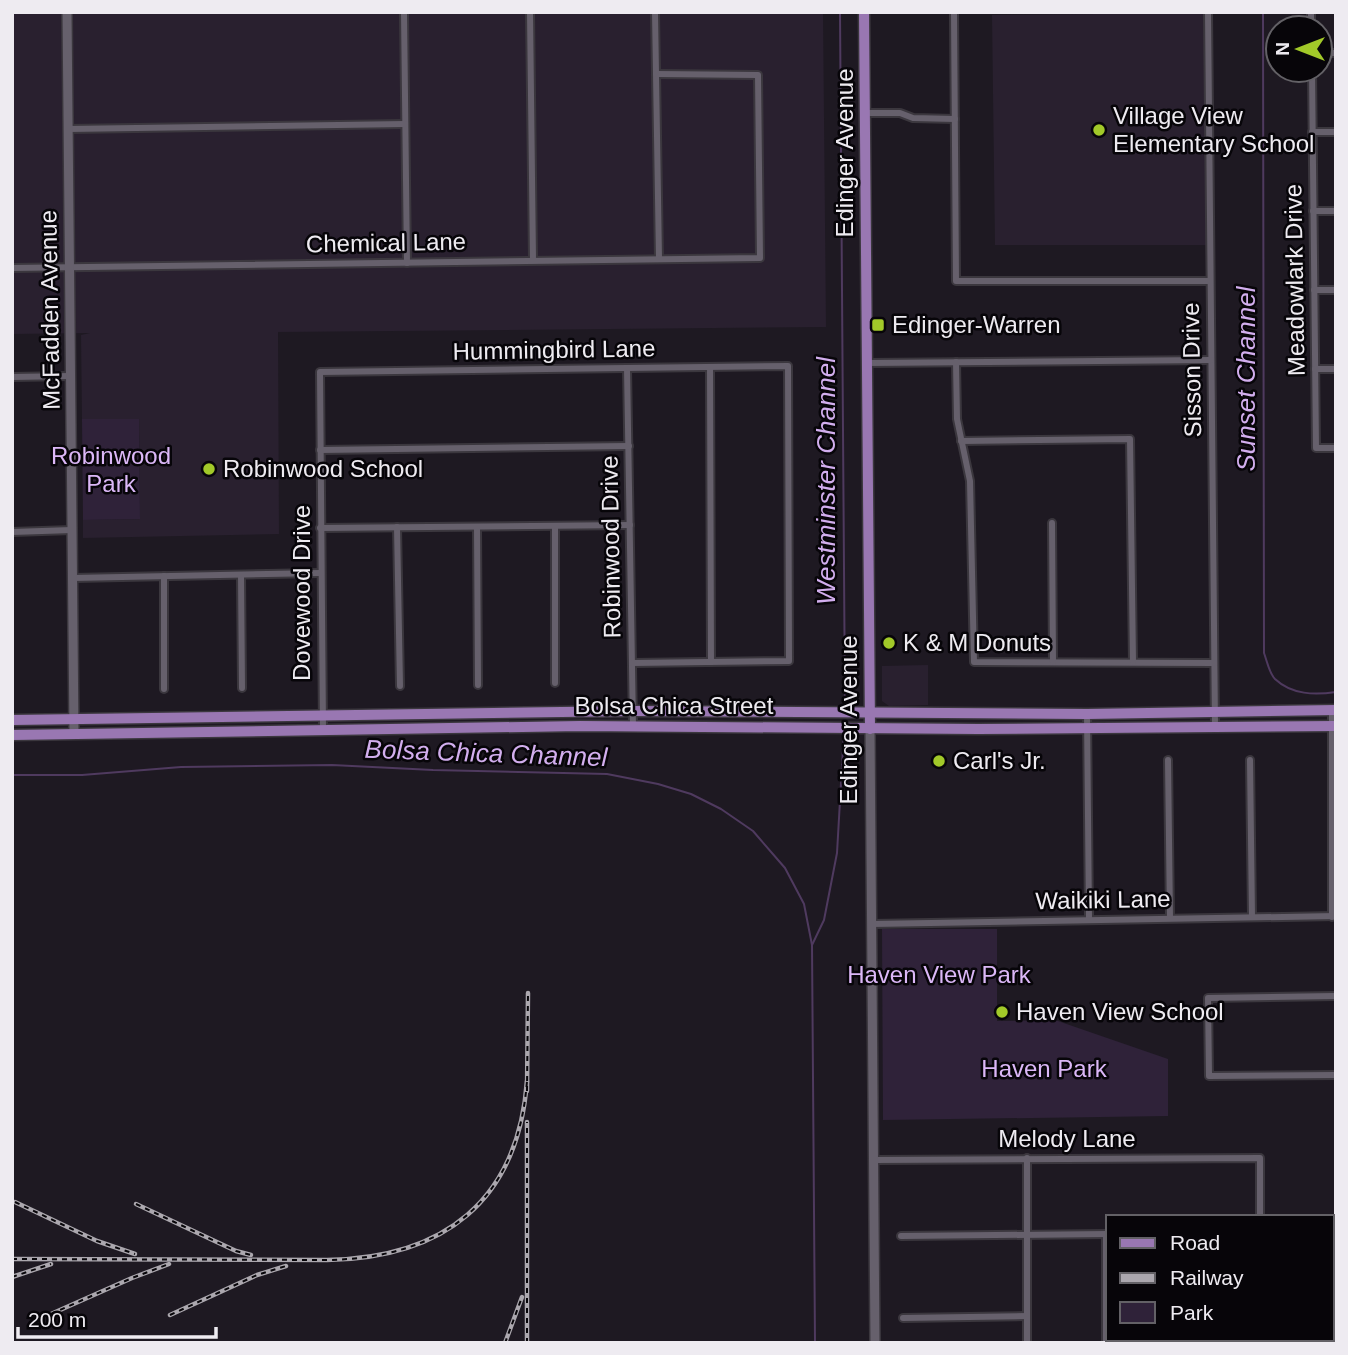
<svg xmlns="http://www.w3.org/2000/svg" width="1348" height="1355" font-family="Helvetica,sans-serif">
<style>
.built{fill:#29202f}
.green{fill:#2f2239}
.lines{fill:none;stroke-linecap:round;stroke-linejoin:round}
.stream{stroke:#4f3a5f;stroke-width:2}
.street-casing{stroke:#3b373e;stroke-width:10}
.secondary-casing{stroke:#3b373e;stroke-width:12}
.primary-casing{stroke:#3b373e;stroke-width:13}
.street{stroke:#66606c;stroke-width:6}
.secondary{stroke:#66606c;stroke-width:9}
.primary{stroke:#9977b2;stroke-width:10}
.rail-casing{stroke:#aba7ae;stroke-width:4.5}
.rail{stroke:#070509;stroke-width:2;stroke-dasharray:5;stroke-linecap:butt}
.poi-dot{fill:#a2c929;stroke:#070509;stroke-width:2.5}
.labels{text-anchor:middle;stroke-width:5;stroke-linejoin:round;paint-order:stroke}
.poi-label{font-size:24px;fill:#eeebf1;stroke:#070509;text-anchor:start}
.street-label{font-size:24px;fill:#eeebf1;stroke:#070509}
.park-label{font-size:24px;fill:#dbb7f7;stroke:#070509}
.water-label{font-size:26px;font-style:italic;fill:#d2aeee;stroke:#070509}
</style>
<rect width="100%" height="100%" fill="#1e1922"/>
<!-- built -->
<g class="built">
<path d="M 12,12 L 823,12 L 826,327 L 278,332 L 279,534 L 83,538 L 83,520 L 140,519 L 139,419 L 82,419 L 81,335 L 90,333 L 12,334 Z"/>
<path d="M 1204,13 L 1206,245 L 995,245 L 992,15 Z"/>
<path d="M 928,665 L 928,705 L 889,706 L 882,701 L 882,666 Z"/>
</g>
<!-- green -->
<g class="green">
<path d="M 82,419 L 139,419 L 140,519 L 83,520 Z"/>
<path d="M 882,929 L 997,929 L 997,1021 L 1055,1020 L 1168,1059 L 1168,1116 L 883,1120 Z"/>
</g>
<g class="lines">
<!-- stream -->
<g class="stream">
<path d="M 840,12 L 845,708"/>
<path d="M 1263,12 L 1264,653 C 1267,661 1269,673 1275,679 C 1292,695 1315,695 1336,692"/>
<path d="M 12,775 L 82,775 L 181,767 L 332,765 L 433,770 L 607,774 L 658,784 L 691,794 L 721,809 L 753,831 L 785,868 L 804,904 L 812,945 L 815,1343"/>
<path d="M 812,945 L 824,920 L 837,853 L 844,731"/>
</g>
<!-- street casing -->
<g class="street-casing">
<g id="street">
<path d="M 404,12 L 407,263"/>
<path d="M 530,12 L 533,260"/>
<path d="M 655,12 L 659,259"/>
<path d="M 954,12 L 956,281 L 1210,281"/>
<path d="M 1208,12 L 1215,727"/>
<path d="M 1311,12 L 1311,28"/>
<path d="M 1320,53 L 1336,53"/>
<path d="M 1312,70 L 1316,448 L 1336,448"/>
<path d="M 865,113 L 900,113 L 913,118 L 955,119"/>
<path d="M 68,129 L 405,124"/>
<path d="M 1312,132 L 1336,132"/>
<path d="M 1313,211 L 1336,211"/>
<path d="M 12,268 L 760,258 L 758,75 L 656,74"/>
<path d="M 1314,290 L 1336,290"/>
<path d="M 956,362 L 957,419 L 970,481 L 974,662 L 1214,663"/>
<path d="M 867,363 L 1211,360"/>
<path d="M 710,367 L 711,662"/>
<path d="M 627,368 L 633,726"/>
<path d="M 1315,369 L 1336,369"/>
<path d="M 12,377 L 70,376"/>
<path d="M 961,441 L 1130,439 L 1133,662"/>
<path d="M 320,450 L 629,446"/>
<path d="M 1052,523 L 1053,662"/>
<path d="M 555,526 L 555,683"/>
<path d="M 397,527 L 400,686"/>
<path d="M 477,527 L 478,685"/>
<path d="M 320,528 L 630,525"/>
<path d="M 12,532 L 72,530"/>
<path d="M 241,575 L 242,688"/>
<path d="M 73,578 L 320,573"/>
<path d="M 164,689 L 164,576"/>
<path d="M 1332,710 L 1332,917"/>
<path d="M 1087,714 L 1089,919"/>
<path d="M 323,730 L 320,372 L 788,366 L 789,661 L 632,663"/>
<path d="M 1168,760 L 1170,918"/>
<path d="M 1250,760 L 1252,917"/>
<path d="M 872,924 L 1336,916"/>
<path d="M 1336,996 L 1208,998 L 1209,1076 L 1336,1075"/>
<path d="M 874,1160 L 1260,1158 L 1260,1217"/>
<path d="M 1106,1234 L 1106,1343"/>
<path d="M 901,1236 L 1108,1234"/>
<path d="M 903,1318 L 1027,1316"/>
<path d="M 1184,1339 L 1184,1343"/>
<path d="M 1260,1339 L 1260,1343"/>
<path d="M 1027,1343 L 1027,1158"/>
</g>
</g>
<!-- secondary casing -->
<g class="secondary-casing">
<g id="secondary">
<path d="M 67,12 L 74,734"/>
<path d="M 870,729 L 875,1343"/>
</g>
</g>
<!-- primary casing -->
<g class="primary-casing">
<g id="primary">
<path d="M 864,12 L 870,729"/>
<path d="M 12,720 L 633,711 L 1087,714 L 1336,710"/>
<path d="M 12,735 L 580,726 L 978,729 L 1336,726"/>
</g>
</g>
<!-- street -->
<use href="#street" class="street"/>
<!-- secondary -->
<use href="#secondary" class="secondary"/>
<!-- primary -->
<use href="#primary" class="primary"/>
<!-- rail casing -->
<g class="rail-casing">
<g id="rail">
<path d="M 527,1091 L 528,993"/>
<path d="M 15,1202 L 97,1241 L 135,1254"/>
<path d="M 136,1204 L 236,1251 L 251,1255"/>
<path d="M 12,1259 L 327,1260 C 444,1258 518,1201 527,1081"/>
<path d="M 12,1277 L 51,1264"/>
<path d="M 51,1314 L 132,1278 L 169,1264"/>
<path d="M 170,1315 L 257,1275 L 286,1266"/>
<path d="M 505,1343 L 522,1297"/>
<path d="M 527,1343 L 527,1122"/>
</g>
</g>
<!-- rail -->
<use href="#rail" class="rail"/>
</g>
<!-- markers -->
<g class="poi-dot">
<circle cx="1099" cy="130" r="7"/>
<rect x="871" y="318" width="14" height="14" rx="3.5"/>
<circle cx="209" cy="469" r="7"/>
<circle cx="889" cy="643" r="7"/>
<circle cx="939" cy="761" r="7"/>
<circle cx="1002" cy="1012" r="7"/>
</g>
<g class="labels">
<!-- poi labels -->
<g class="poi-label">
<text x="1113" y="124">Village View<tspan x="1113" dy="28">Elementary School</tspan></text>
<text x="892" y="333">Edinger-Warren</text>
<text x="223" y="477">Robinwood School</text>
<text x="903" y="651">K &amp; M Donuts</text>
<text x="953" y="769">Carl's Jr.</text>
<text x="1016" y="1020">Haven View School</text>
</g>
<!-- street labels -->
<g class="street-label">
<text transform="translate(845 153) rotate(-90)" y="8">Edinger Avenue</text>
<text transform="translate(386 243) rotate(-1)" y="8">Chemical Lane</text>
<text transform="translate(1295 280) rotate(-91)" y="8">Meadowlark Drive</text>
<text transform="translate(50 310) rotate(-91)" y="8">McFadden Avenue</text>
<text transform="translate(554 350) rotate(-1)" y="8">Hummingbird Lane</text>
<text transform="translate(1192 370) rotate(-91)" y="8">Sisson Drive</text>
<text transform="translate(611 547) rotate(-91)" y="8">Robinwood Drive</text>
<text transform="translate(302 593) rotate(-90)" y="8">Dovewood Drive</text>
<text x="674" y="714">Bolsa Chica Street</text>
<text transform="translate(849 720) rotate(-90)" y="8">Edinger Avenue</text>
<text transform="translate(1103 900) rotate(-1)" y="8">Waikiki Lane</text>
<text x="1067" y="1147">Melody Lane</text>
</g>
<!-- park labels -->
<g class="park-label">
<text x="111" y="464">Robinwood<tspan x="111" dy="28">Park</tspan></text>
<text x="939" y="983">Haven View Park</text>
<text x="1044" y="1077">Haven Park</text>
</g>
<!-- water labels -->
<g class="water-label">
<text transform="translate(1246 379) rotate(-90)" y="9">Sunset Channel</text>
<text transform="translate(826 481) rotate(-90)" y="9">Westminster Channel</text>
<text transform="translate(486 753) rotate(2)" y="9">Bolsa Chica Channel</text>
</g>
</g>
<!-- border -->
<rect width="1348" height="1355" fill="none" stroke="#eeebf1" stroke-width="28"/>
<!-- legend -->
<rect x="1106" y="1215" width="228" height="126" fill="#070509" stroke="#636166" stroke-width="2"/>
<rect x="1120" y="1238" width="35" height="10" fill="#9977b2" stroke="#636166" stroke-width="2"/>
<text x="1170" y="1250" font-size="21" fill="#eeebf1">Road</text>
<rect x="1120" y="1273" width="35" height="10" fill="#aba7ae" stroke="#636166" stroke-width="2"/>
<text x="1170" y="1285" font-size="21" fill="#eeebf1">Railway</text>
<rect x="1120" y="1302" width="35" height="21" fill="#2f2239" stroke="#636166" stroke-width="2"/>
<text x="1170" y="1320" font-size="21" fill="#eeebf1">Park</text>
<!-- north arrow -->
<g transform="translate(1299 49) rotate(270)"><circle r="33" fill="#070509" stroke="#636166" stroke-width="2"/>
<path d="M0-5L12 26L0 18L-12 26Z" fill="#a2c929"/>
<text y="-10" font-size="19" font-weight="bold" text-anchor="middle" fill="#eeebf1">N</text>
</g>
<!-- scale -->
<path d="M18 1327v10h198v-10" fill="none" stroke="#eeebf1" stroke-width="3.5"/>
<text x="28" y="1327" font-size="21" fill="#eeebf1" stroke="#070509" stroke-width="5" paint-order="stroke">200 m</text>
</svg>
